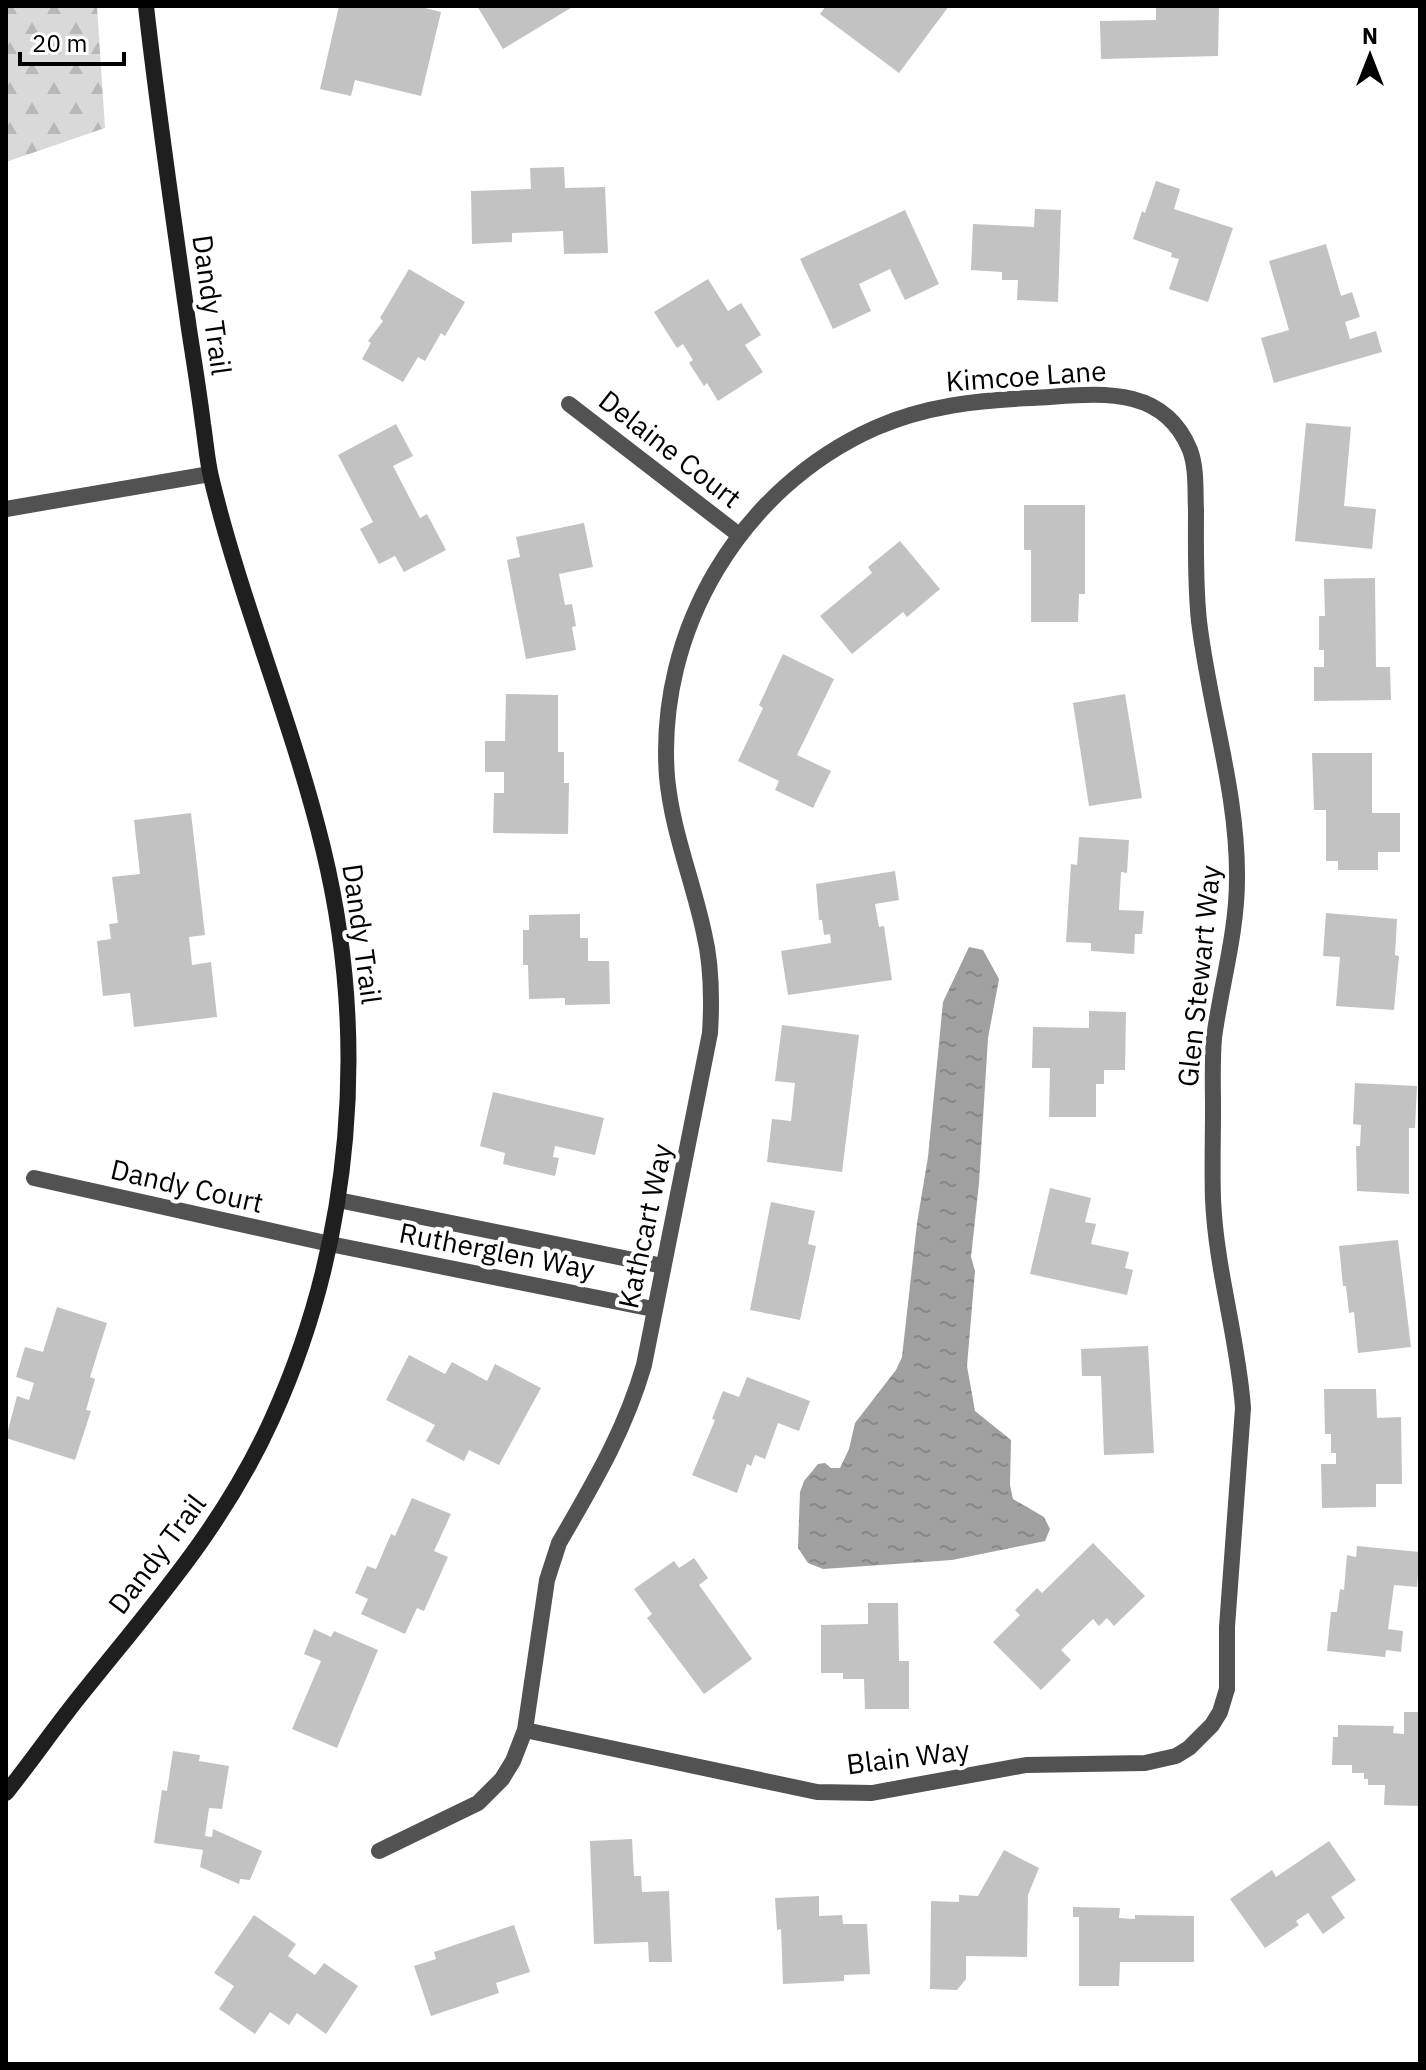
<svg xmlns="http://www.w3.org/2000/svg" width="1426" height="2070" font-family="'IBM Plex Sans',sans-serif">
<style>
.forest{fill:url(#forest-firs)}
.water{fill:url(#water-ripples)}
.building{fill:#c2c2c2}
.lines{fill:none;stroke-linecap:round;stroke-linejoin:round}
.street{stroke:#525252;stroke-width:16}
.secondary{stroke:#1f1f1f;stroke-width:16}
.labels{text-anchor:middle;stroke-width:8;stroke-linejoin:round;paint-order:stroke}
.street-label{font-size:28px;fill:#000;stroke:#fff}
</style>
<defs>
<pattern id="forest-firs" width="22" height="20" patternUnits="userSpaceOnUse" patternTransform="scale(2)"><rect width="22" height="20" fill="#d9d9d9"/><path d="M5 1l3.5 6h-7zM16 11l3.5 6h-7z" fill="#b8b8b8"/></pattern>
<pattern id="water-ripples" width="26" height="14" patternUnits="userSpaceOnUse" patternTransform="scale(2)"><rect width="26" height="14" fill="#a0a0a0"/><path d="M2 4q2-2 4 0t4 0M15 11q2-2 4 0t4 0" fill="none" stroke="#888"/></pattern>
</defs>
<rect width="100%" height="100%" fill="#fff"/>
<!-- forest -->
<path class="forest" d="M 6,6 L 97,6 L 105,128 L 6,162 Z"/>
<!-- water -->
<path class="water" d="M 969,947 L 983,950 L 999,979 L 988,1038 L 979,1183 L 971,1257 L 975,1271 L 967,1366 L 975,1411 L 1011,1440 L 1010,1485 L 1013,1499 L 1044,1517 L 1050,1529 L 1045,1541 L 952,1560 L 823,1569 L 808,1563 L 798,1548 L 800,1492 L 804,1481 L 818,1464 L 825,1463 L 831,1468 L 840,1468 L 849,1449 L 855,1423 L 896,1370 L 902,1357 L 917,1223 L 928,1157 L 943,1002 Z"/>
<!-- building -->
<g class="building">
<path d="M 339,6 L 417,6 L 441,12 L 421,96 L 355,80 L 351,96 L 320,89 Z"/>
<path d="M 477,6 L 574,6 L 503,49 Z"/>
<path d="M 826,6 L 949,6 L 899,73 L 820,14 Z"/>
<path d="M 1156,6 L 1219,6 L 1218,56 L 1101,59 L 1100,21 L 1156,20 Z"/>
<path d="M 564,167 L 565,188 L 605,187 L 608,253 L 564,254 L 563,231 L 512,233 L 512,242 L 472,244 L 471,191 L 531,189 L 530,168 Z"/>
<path d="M 1156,181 L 1180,189 L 1174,209 L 1233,228 L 1208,302 L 1169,289 L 1179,259 L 1171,257 L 1172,253 L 1133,239 L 1142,211 L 1145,213 Z"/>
<path d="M 1035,209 L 1061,210 L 1058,302 L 1017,300 L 1018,280 L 1002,280 L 1002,272 L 971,270 L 973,224 L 1034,227 Z"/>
<path d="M 905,210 L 939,284 L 905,300 L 890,269 L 859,284 L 871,311 L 833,329 L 800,259 Z"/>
<path d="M 1326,244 L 1341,296 L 1352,292 L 1360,317 L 1345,322 L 1350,339 L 1376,331 L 1382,352 L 1274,383 L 1261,338 L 1289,330 L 1269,261 Z"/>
<path d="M 409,269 L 465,302 L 445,336 L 441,333 L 425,361 L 418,357 L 403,382 L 362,359 L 371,343 L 368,341 L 383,321 L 380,318 Z"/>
<path d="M 708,279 L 728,311 L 741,303 L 761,335 L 745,345 L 763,372 L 718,401 L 707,383 L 704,386 L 689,363 L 693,360 L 683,344 L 677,348 L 654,312 Z"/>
<path d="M 1306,423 L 1351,427 L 1344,506 L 1376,509 L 1372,549 L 1295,541 Z"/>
<path d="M 396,424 L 413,456 L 393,466 L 420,518 L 427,514 L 446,550 L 404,572 L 395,556 L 379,564 L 360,529 L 373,522 L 338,455 Z"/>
<path d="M 1024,505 L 1085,505 L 1085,594 L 1079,594 L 1078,622 L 1031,622 L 1031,550 L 1024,550 Z"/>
<path d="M 584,523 L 593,567 L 559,574 L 565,605 L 572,604 L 576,626 L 572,627 L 576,650 L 526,659 L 507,560 L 520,557 L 516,537 Z"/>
<path d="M 900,541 L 940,589 L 907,617 L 903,612 L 852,654 L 820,616 L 872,573 L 868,567 Z"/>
<path d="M 1375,578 L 1376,667 L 1390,667 L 1391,700 L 1314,701 L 1314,667 L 1324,667 L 1324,650 L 1319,650 L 1319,616 L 1325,616 L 1324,579 Z"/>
<path d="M 783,654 L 834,679 L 797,755 L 831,771 L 813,808 L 775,790 L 779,781 L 738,761 L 763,708 L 759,705 Z"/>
<path d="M 506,694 L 558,695 L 558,752 L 564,752 L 564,783 L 569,783 L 568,834 L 493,833 L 494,793 L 504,793 L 504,772 L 485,772 L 485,741 L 505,741 Z"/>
<path d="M 1125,694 L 1142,798 L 1089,806 L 1073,703 Z"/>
<path d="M 1312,753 L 1372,753 L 1372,813 L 1400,813 L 1400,852 L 1378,852 L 1378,870 L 1338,870 L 1338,861 L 1326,861 L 1326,810 L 1314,810 Z"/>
<path d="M 191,813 L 205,935 L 189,937 L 192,965 L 211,962 L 217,1017 L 134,1027 L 130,993 L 103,996 L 97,941 L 111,939 L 109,924 L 118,923 L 112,877 L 140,874 L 134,820 Z"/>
<path d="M 1079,837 L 1129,840 L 1127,873 L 1121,872 L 1119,910 L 1144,911 L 1142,934 L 1135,934 L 1134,954 L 1091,951 L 1091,943 L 1066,942 L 1071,864 L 1077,865 Z"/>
<path d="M 895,871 L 899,900 L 875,904 L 879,927 L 884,926 L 892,980 L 788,995 L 781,951 L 831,943 L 830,934 L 824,935 L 822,920 L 819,920 L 816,884 Z"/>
<path d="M 1326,913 L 1397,919 L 1395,955 L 1399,956 L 1394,1010 L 1336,1006 L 1340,957 L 1323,956 Z"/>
<path d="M 580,914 L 580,938 L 588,938 L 588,961 L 609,961 L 610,1004 L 565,1005 L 565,998 L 529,999 L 528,965 L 523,965 L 523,930 L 529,930 L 529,915 Z"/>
<path d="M 1089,1011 L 1126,1012 L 1125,1070 L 1104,1070 L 1104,1084 L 1096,1084 L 1096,1117 L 1049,1117 L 1050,1068 L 1032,1068 L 1033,1027 L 1089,1028 Z"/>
<path d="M 782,1025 L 859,1035 L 842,1172 L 767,1162 L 772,1119 L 791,1121 L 795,1083 L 775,1081 Z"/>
<path d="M 1355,1083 L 1417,1086 L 1415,1128 L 1409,1128 L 1409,1194 L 1357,1191 L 1356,1146 L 1360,1146 L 1361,1125 L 1353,1124 Z"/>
<path d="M 493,1092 L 604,1118 L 595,1155 L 555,1146 L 553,1157 L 559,1158 L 555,1176 L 503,1164 L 505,1153 L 480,1146 Z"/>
<path d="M 1050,1188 L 1091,1198 L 1085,1222 L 1096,1224 L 1091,1244 L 1129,1252 L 1125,1268 L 1133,1270 L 1127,1295 L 1030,1274 Z"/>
<path d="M 771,1202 L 815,1211 L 808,1244 L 816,1246 L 800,1320 L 750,1310 Z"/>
<path d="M 1398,1240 L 1411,1347 L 1358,1353 L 1354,1312 L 1349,1313 L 1346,1286 L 1343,1286 L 1339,1246 Z"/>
<path d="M 57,1307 L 107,1323 L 90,1377 L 95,1379 L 86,1410 L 91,1411 L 75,1460 L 6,1438 L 17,1396 L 29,1400 L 34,1383 L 16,1377 L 25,1347 L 43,1352 Z"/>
<path d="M 1148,1346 L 1154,1453 L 1104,1455 L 1101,1376 L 1082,1376 L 1081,1349 Z"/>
<path d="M 409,1355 L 445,1374 L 452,1362 L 487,1381 L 495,1364 L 541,1388 L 499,1465 L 469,1450 L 464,1461 L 426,1441 L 435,1425 L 386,1400 Z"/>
<path d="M 747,1377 L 810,1401 L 799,1431 L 778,1423 L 765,1459 L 755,1455 L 751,1466 L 747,1464 L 737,1493 L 692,1475 L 715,1420 L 712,1419 L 723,1391 L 739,1397 Z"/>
<path d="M 1324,1389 L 1376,1389 L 1377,1418 L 1401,1417 L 1402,1484 L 1376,1484 L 1376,1507 L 1322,1508 L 1321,1464 L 1336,1464 L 1336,1453 L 1331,1453 L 1331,1434 L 1325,1434 Z"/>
<path d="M 412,1498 L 451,1514 L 434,1551 L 448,1557 L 424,1611 L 417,1608 L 405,1634 L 361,1614 L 368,1599 L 355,1593 L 367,1566 L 376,1569 L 391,1534 L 395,1536 Z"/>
<path d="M 1093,1543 L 1145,1596 L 1114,1626 L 1107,1618 L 1099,1626 L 1093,1619 L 1061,1650 L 1071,1660 L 1041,1690 L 993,1642 L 1020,1615 L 1015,1610 L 1037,1588 L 1042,1593 Z"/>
<path d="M 1357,1546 L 1420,1552 L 1417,1587 L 1394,1585 L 1388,1629 L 1403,1631 L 1401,1652 L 1386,1650 L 1385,1657 L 1327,1651 L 1331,1612 L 1337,1612 L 1340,1589 L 1344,1590 L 1347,1555 L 1356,1557 Z"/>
<path d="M 694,1558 L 708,1578 L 699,1585 L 752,1659 L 704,1694 L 647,1618 L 652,1614 L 634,1589 L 674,1561 L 679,1568 Z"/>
<path d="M 868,1603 L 898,1603 L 899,1661 L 909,1661 L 909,1709 L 865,1709 L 864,1679 L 843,1679 L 843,1673 L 821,1673 L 821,1625 L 868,1624 Z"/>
<path d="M 314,1629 L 331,1637 L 334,1631 L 378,1650 L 337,1748 L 292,1729 L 321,1661 L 304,1654 Z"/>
<path d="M 1404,1712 L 1420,1712 L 1420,1806 L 1384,1805 L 1385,1785 L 1368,1785 L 1368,1779 L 1364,1779 L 1364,1773 L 1352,1773 L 1352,1765 L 1332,1765 L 1333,1737 L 1338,1737 L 1338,1725 L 1394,1726 L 1393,1733 L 1404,1734 Z"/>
<path d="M 173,1751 L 200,1755 L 199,1761 L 229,1766 L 222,1809 L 209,1808 L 205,1836 L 212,1837 L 213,1829 L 262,1851 L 250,1880 L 240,1879 L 239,1884 L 200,1867 L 203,1850 L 154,1843 L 162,1790 L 167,1791 Z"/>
<path d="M 632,1839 L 634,1876 L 641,1876 L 642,1892 L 669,1891 L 672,1962 L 649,1962 L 648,1942 L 594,1944 L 590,1841 Z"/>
<path d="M 1329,1841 L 1356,1880 L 1331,1897 L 1345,1918 L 1323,1934 L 1308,1913 L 1296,1921 L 1299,1925 L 1265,1948 L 1230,1899 L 1272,1870 L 1276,1877 Z"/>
<path d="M 1004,1850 L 1039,1868 L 1028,1895 L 1027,1957 L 966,1956 L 966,1979 L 957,1990 L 930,1989 L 931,1901 L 959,1902 L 959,1895 L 978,1896 Z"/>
<path d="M 819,1896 L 819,1916 L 842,1915 L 843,1924 L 867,1924 L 870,1974 L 844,1975 L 844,1981 L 783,1984 L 781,1929 L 777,1930 L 775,1898 Z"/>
<path d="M 1073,1907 L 1120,1908 L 1119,1918 L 1135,1919 L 1135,1915 L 1194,1916 L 1194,1962 L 1120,1962 L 1119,1986 L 1079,1986 L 1079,1917 L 1073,1917 Z"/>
<path d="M 254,1915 L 296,1944 L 288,1956 L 315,1975 L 324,1963 L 358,1986 L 326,2034 L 297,2013 L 289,2025 L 270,2012 L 255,2034 L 219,2009 L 234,1986 L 214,1973 Z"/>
<path d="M 514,1925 L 530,1972 L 496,1983 L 499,1993 L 431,2016 L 414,1966 L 436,1959 L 434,1952 Z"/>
</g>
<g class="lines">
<!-- street -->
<g class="street">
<path d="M 569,404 L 739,535"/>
<path d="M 6,509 L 210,474"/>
<path d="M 34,1178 L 330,1244 L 653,1309"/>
<path d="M 338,1200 L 663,1266"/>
<path d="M 379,1851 L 478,1803 L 502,1779 L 513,1761 L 525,1730 L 547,1580 L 559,1543 C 593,1484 625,1431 644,1365 L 710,1033 C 712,1000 712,966 704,933 C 693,881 672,831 667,777 C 656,630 741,488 875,428 C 925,406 978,400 1032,398 C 1092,395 1162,381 1190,450 C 1197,469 1195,491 1196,510 C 1196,547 1195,584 1199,621 C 1209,707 1238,792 1237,879 C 1237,933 1221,985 1214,1038 C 1212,1062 1213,1086 1213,1109 C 1213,1139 1212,1169 1213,1199 C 1216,1270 1238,1338 1243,1408 L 1227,1627 L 1227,1689 L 1220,1712 L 1212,1725 L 1189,1748 L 1176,1756 L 1145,1763 L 1026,1765 L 872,1793 L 817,1792 L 525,1730"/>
</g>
<!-- secondary -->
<path class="secondary" d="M 6,1793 C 34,1758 59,1721 88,1686 C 158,1599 225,1523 272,1419 C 353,1241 369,1037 323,848 C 293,724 242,605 212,481 C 207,462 206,443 203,424 C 199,392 194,361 189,329 C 174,221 158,114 146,6"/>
</g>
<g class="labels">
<!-- street labels -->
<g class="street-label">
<text transform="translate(212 305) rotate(82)" y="10">Dandy Trail</text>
<text transform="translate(1026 376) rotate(-4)" y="10">Kimcoe Lane</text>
<text transform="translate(670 449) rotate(38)" y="10">Delaine Court</text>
<text transform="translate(362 934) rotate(82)" y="10">Dandy Trail</text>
<text transform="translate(1199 976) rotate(-84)" y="10">Glen Stewart Way</text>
<text transform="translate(187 1186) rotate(13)" y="10">Dandy Court</text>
<text transform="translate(645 1226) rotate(-78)" y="10">Kathcart Way</text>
<text transform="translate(497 1251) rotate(11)" y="10">Rutherglen Way</text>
<text transform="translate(157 1554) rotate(-53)" y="10">Dandy Trail</text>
<text transform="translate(908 1757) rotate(-7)" y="10">Blain Way</text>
</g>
</g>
<!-- border -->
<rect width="1426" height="2070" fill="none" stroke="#000000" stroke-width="16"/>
<!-- north arrow -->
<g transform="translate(1370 56)" stroke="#ffffff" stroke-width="6" paint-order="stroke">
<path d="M0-6L14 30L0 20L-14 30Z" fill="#000000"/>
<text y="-12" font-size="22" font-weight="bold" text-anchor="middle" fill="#000000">N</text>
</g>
<!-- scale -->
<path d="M20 52v12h104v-12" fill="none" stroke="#000000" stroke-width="4"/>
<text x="32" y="52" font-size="24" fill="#000000" stroke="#ffffff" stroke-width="6" paint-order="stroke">20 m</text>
</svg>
